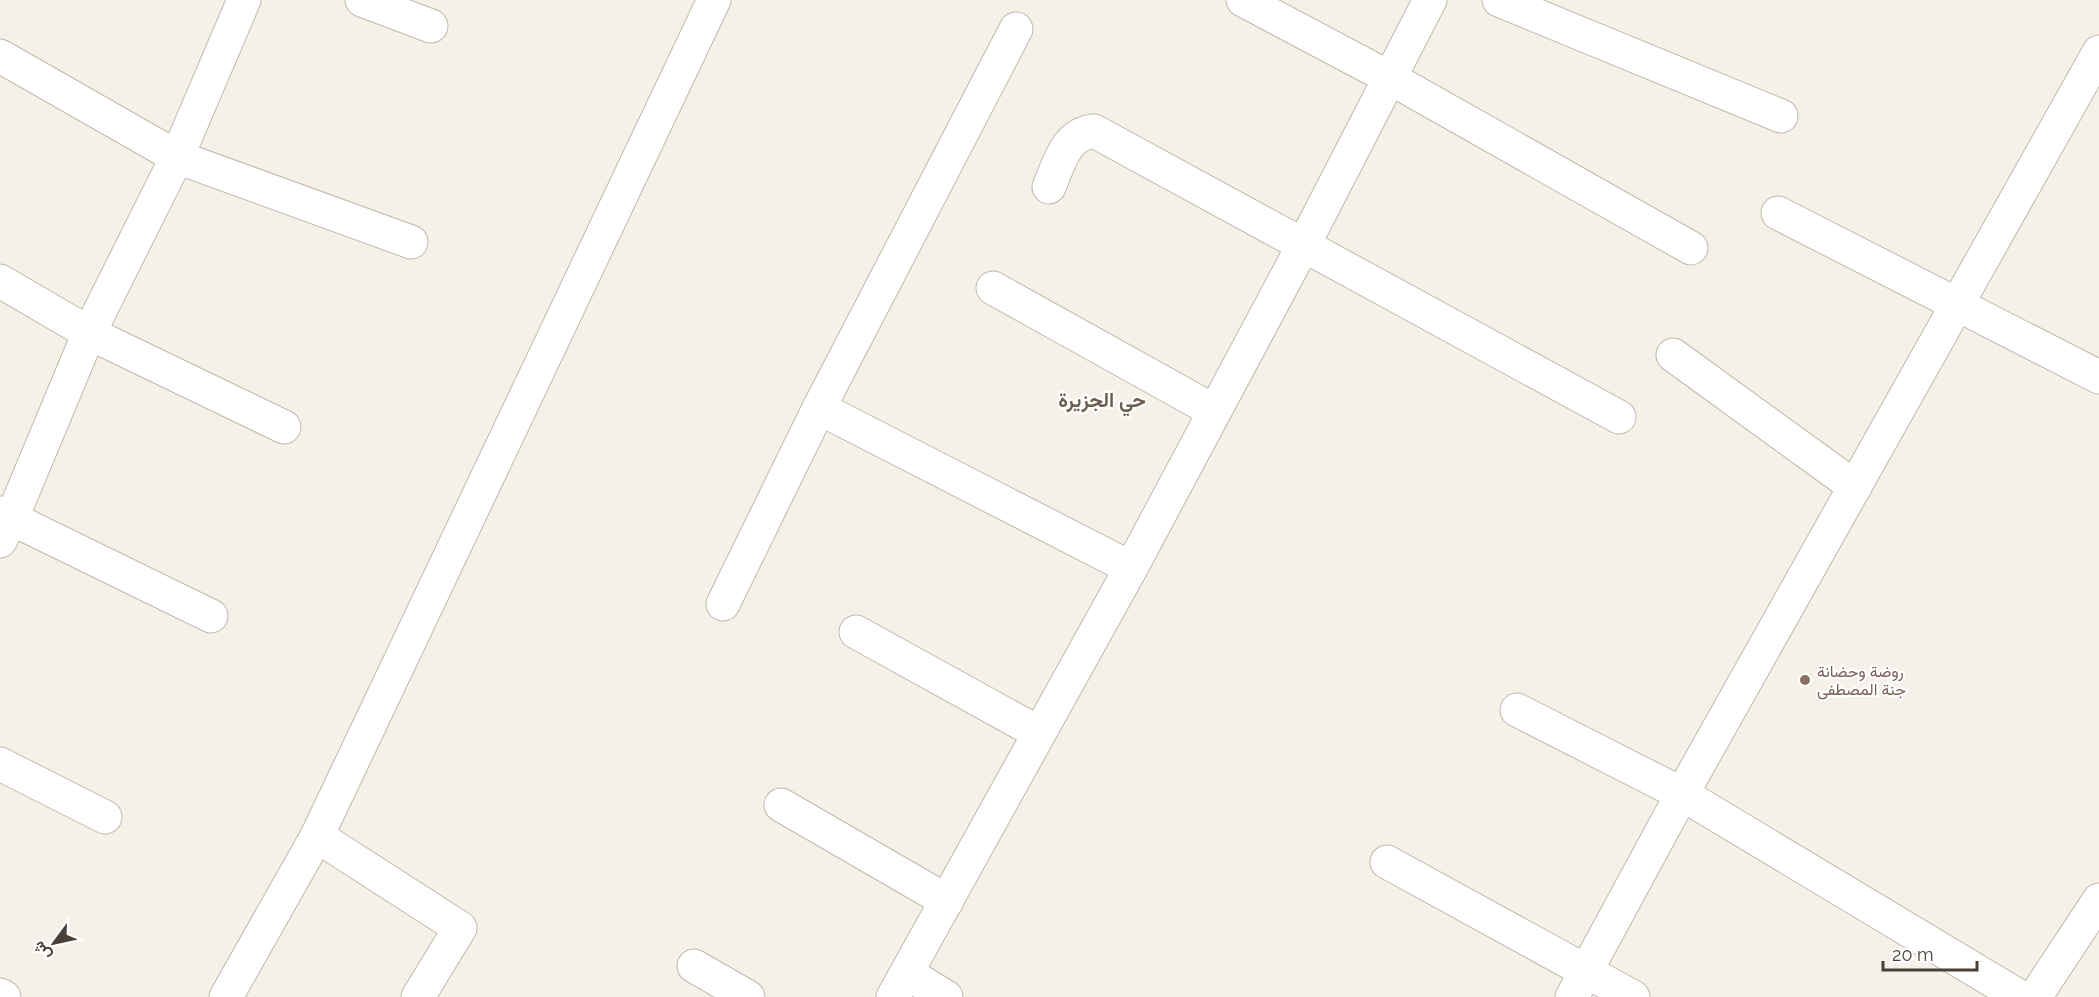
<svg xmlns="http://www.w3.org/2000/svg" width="2099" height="997" font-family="Raleway,Vazirmatn,sans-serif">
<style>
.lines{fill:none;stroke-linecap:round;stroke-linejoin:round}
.minor-casing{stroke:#c1b9ab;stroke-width:35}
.minor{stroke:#fff;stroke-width:33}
.education-dot{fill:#8d6e63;stroke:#fff;stroke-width:2}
.labels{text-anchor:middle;stroke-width:4.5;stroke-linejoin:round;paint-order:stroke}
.education-label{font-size:16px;fill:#785e54;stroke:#fff;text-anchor:start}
.quarter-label{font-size:20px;font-weight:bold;fill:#6d5f4e;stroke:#fff}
</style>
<rect width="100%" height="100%" fill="#f5f1e9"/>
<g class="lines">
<!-- minor casing -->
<g class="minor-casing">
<g id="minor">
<path d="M 362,0 L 431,26"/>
<path d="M 1243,0 L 1390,78 L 1691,248"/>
<path d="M 1499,0 L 1781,116"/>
<path d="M 0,56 L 177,157 L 411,242"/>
<path d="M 1049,187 C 1059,164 1065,134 1094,131 L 1619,417"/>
<path d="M 1778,213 L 2099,377"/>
<path d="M 0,281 L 89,333 L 284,427"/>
<path d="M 993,288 L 1214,411"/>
<path d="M 1673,355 L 1855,487"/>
<path d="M 819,408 L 1131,568"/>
<path d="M 0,513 L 211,616"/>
<path d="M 0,541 L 11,520 L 89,333 L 177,157 L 244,0"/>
<path d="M 723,604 L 819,408 L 1016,29"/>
<path d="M 856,632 L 1039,733"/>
<path d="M 1517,710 L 1682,794 L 2020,997"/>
<path d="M 0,764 L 105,817"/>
<path d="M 781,805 L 947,901"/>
<path d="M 317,836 L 460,928 L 418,997"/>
<path d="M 1387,862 L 1633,997"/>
<path d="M 694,966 L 748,997"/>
<path d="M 907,973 L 946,997"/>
<path d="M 0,995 L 4,997"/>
<path d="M 226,997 L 317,836 L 714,0"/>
<path d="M 893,997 L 1131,568 L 1303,246 L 1430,0"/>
<path d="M 1572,997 L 1682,794 L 2099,52"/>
<path d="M 2035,997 L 2099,900"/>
</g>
</g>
<!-- minor -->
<use href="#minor" class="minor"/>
</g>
<!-- markers -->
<circle class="education-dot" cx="1805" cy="680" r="6"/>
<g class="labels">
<!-- education labels -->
<g class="education-label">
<text x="1817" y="677">روضة وحضانة<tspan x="1817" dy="18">جنة المصطفى</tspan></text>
</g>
<!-- quarter labels -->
<g class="quarter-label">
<text x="1102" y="407">حي الجزيرة</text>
</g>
</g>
<!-- north arrow -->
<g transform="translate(54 943) rotate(237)" stroke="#ffffff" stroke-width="4.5" paint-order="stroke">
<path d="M0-4.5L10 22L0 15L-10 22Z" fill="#494137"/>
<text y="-9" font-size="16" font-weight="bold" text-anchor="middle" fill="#494137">ش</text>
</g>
<!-- scale -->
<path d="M1883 961v9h94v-9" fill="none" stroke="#494137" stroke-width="3"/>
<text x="1892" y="961" font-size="18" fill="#494137" stroke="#ffffff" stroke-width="4.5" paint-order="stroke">20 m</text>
</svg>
